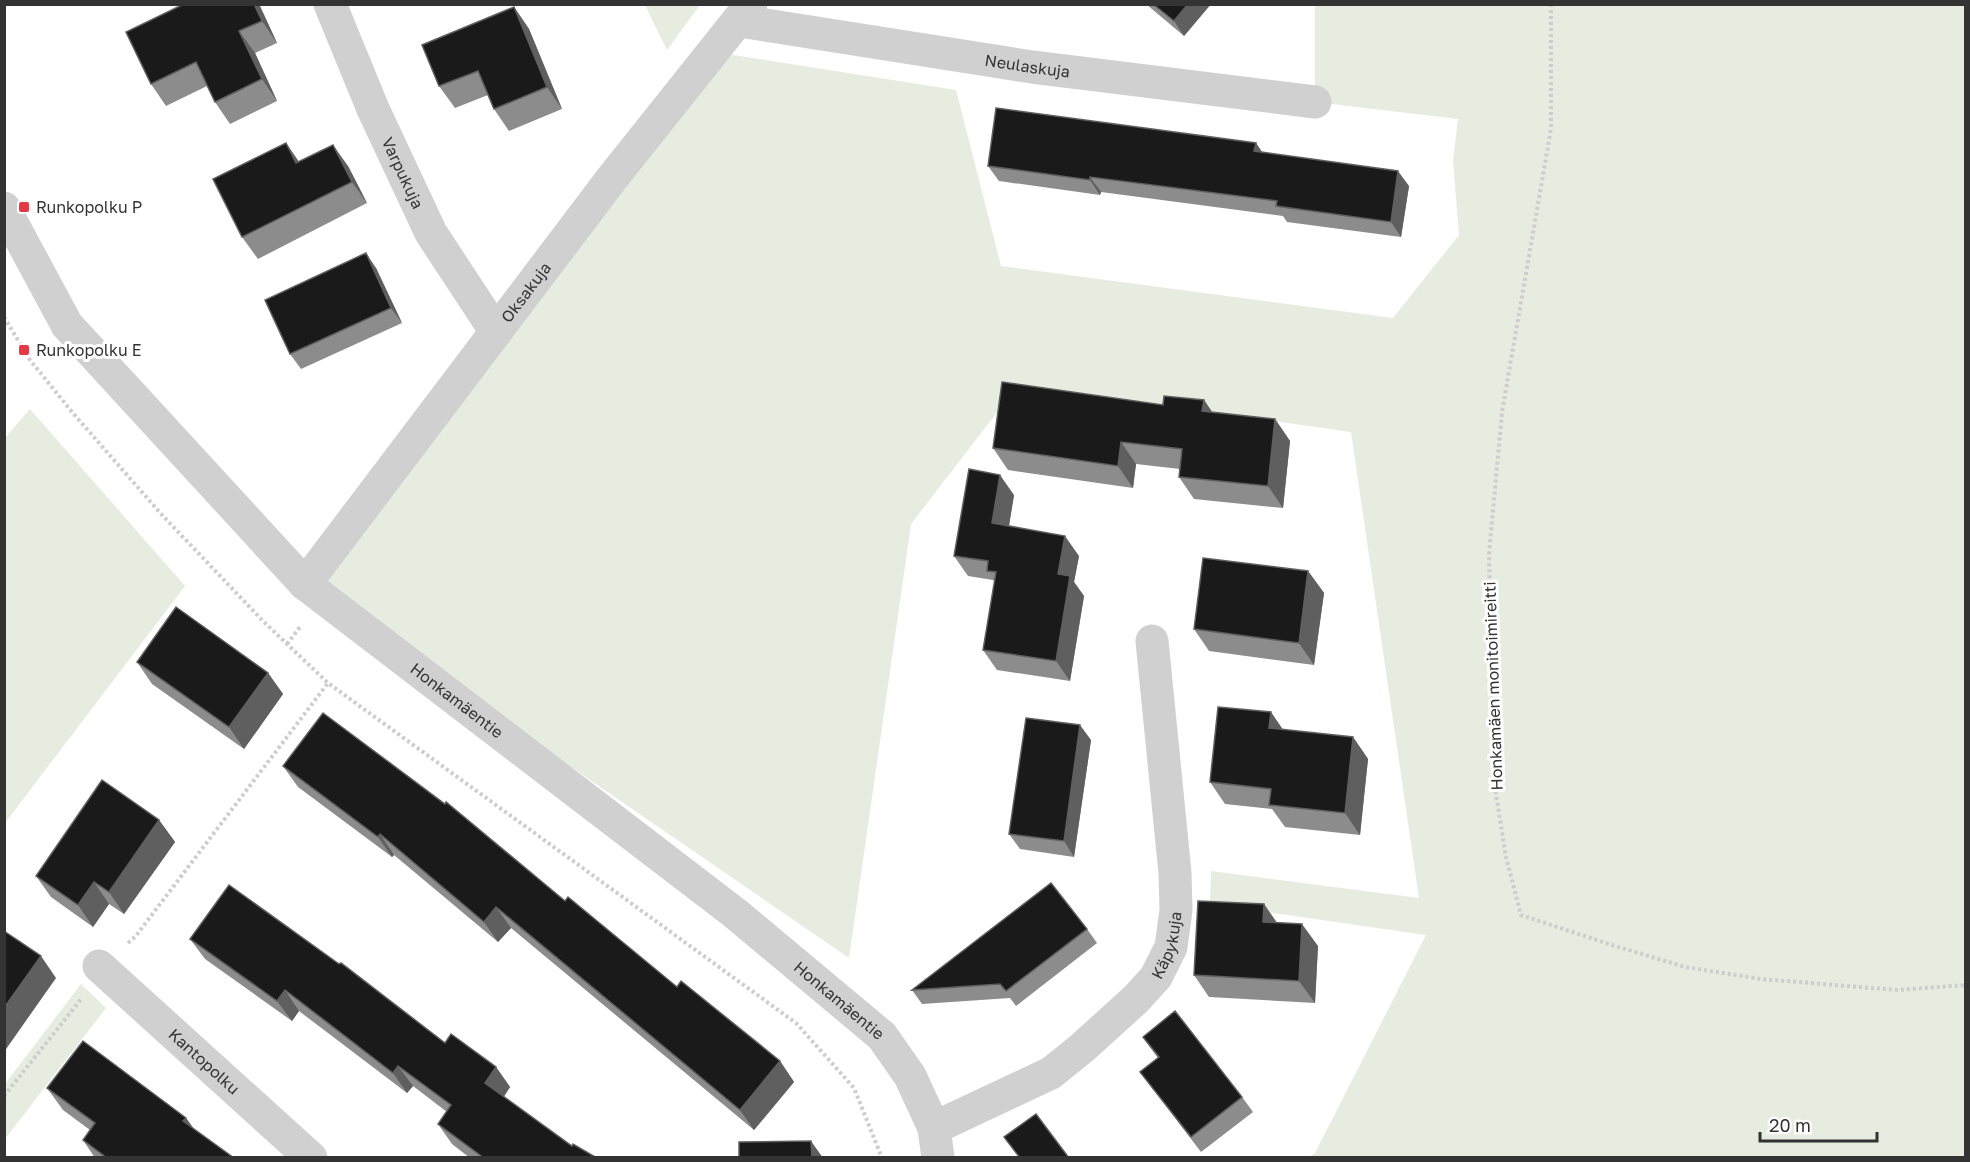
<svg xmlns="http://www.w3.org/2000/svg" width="1970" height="1162" font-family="'Golos Text',sans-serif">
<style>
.green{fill:#e6ecdf}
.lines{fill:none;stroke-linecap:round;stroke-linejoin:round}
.path{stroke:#cdcdcd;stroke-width:4;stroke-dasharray:3 3;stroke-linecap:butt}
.minor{stroke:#d0d0d0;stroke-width:33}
.wall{fill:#8c8c8c}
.shaded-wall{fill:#5f5f5f}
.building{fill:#1a1a1a;stroke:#5f5f5f;stroke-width:1.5}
.poi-dot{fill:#e63946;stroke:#fff;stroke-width:2}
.labels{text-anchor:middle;stroke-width:6;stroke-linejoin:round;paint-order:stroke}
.street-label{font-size:16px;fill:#333;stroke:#fff}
.poi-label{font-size:16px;fill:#333;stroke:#fff;text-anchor:start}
</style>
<rect width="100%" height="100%" fill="#fff"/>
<!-- green -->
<g class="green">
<path d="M 645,5 L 700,5 L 667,50 Z"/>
<path d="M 1315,5 L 1965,5 L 1965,1157 L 1309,1157 L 1315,1153 L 1426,935 L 1210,904 L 1211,871 L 1419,898 L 1351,432 L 1018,385 L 911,524 L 849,958 L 305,584 L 714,52 L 956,90 L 1001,266 L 1393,318 L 1459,235 L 1453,161 L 1458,119 L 1315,102 Z"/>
<path d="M 30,409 L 185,586 L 5,823 L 5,438 Z"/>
<path d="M 81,984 L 106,1008 L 5,1139 L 5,1084 Z"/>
</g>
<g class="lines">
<!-- path -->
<g class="path">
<path d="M 1551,4 L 1551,129 L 1502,412 L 1489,554 L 1494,782 L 1506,857 L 1521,915 L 1612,945 L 1685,967 L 1761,979 L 1897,990 L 1966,985"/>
<path d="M 4,317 L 30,360 L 72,412 L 162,515 L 264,622 L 328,683 L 796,1023 L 854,1088 L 882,1158"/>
<path d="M 287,644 L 300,627"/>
<path d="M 128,943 L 135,937 L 328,683"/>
<path d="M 4,1096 L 82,998"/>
</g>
<!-- minor -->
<g class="minor">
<path id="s1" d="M 330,4 L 373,109 L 431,233 L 496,332"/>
<path id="s2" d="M 740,21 L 1032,67 L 1315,102"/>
<path id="s3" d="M 4,208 L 67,325 L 305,584 L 736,914 L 882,1036 L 910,1076 L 934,1128 L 938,1158"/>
<path id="s4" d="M 305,584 L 613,177 L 751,4"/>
<path id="s5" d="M 99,966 L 311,1158"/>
<path id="s6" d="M 934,1128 L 1051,1073 L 1082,1048 L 1136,999 L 1156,977 L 1171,947 L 1176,910 L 1175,873 L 1152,641"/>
</g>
</g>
<!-- wall -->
<g class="wall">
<path d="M 184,4 L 259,4 L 277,43 L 255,53 L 277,101 L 230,124 L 215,102 L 207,86 L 166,106 L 151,84 Z"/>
<path d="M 1146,4 L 1211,4 L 1184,36 Z"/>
<path d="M 514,7 L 529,29 L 562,109 L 509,131 L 494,109 L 488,95 L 455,108 L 439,86 Z"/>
<path d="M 286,143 L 299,162 L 348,166 L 367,203 L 258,259 L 242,237 Z"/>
<path d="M 1256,143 L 1262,152 L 1409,186 L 1401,237 L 1287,222 L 1283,216 L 1101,192 L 1100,195 L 999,181 L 988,166 Z"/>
<path d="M 376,268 L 402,323 L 301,369 L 290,354 Z"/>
<path d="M 1204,400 L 1212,412 L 1275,419 L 1290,441 L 1283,508 L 1194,499 L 1179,477 L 1180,469 L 1136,464 L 1133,488 L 1008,470 L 993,448 L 1163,405 Z"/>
<path d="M 1014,495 L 1009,526 L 1079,556 L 1074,582 L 1084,596 L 1070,681 L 997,670 L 983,650 L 995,582 L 993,580 L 968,576 L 954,556 Z"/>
<path d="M 1308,571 L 1324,593 L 1314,665 L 1209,651 L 1194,629 Z"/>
<path d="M 137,662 L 268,673 L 283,694 L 244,749 L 152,684 Z"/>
<path d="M 1283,730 L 1353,737 L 1368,759 L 1360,835 L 1285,827 L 1272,809 L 1225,804 L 1210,782 Z"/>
<path d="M 1091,740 L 1074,857 L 1020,849 L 1009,834 Z"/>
<path d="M 283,766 L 565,901 L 677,987 L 780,1061 L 794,1082 L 754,1130 L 511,928 L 498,942 L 394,855 L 392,857 L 298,787 Z"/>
<path d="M 159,820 L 175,842 L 124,914 L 109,904 L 93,927 L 51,897 L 36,876 Z"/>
<path d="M 1264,904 L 1277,923 L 1318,946 L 1315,1003 L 1209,997 L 1194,975 Z"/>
<path d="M 1087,929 L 1097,943 L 1016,1006 L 1010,998 L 922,1004 L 912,990 Z"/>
<path d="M 190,939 L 445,1043 L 496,1067 L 510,1087 L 504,1097 L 572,1146 L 597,1158 L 470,1158 L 452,1144 L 438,1124 L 447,1112 L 413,1086 L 407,1093 L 299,1011 L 292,1021 L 205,959 Z"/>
<path d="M 1143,1037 L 1242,1097 L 1253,1112 L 1201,1152 L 1140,1072 L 1158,1058 Z"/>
<path d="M 47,1088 L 186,1118 L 194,1129 L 234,1158 L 95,1158 L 83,1140 L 90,1130 L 63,1110 Z"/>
</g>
<!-- shaded-wall -->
<g class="shaded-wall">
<path d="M 254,4 L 259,4 L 277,43 L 262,21 Z"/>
<path d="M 1188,4 L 1211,4 L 1184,36 L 1174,21 Z"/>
<path d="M 514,7 L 529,29 L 562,109 L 547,87 Z"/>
<path d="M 239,31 L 255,53 L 277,101 L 262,79 Z"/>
<path d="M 286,143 L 301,165 L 296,163 Z"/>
<path d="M 1256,143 L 1266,158 L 1254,151 Z"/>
<path d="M 333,145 L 348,166 L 367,203 L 352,182 Z"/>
<path d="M 1398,171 L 1409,186 L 1401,237 L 1391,222 Z"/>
<path d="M 1090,177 L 1101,192 L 1100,195 L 1090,180 Z"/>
<path d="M 366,253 L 376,268 L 402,323 L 391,308 Z"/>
<path d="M 1204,400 L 1219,422 L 1202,411 Z"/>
<path d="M 1275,419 L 1290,441 L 1283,508 L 1268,486 Z"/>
<path d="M 1121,442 L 1136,464 L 1133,488 L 1118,466 Z"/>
<path d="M 1000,475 L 1014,495 L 1006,543 L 992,523 Z"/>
<path d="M 1065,536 L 1079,556 L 1074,582 L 1084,596 L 1070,681 L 1056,661 L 1058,574 Z"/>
<path d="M 1308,571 L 1324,593 L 1314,665 L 1299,643 Z"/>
<path d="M 268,673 L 283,694 L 244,749 L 229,727 Z"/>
<path d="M 1271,712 L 1286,734 L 1269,728 Z"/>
<path d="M 1080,725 L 1091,740 L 1074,857 L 1064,841 Z"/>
<path d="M 1353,737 L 1368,759 L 1360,835 L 1345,813 Z"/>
<path d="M 159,820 L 175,842 L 124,914 L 109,892 Z"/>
<path d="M 380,834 L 394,855 L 392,857 L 378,837 Z"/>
<path d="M 94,882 L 109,904 L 93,927 L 78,905 Z"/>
<path d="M 1264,904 L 1279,926 L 1263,922 Z"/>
<path d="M 496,907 L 511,928 L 498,942 L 484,922 Z"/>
<path d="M 1302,924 L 1318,946 L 1315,1003 L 1299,981 Z"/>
<path d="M 41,956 L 56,978 L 4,1052 L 4,1008 Z"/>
<path d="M 285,990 L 299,1011 L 292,1021 L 277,1001 Z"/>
<path d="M 780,1061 L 794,1082 L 754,1130 L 740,1110 Z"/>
<path d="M 398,1066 L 413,1086 L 407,1093 L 393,1073 Z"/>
<path d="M 496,1067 L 510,1087 L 499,1103 L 485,1083 Z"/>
<path d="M 186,1118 L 201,1139 L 183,1121 Z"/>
<path d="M 811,1141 L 823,1158 L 812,1158 Z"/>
</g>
<!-- building -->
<g class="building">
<path d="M 184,4 L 254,4 L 262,21 L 239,31 L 262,79 L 215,102 L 196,62 L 151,84 L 126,32 Z"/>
<path d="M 1153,4 L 1188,4 L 1174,21 Z"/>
<path d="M 514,7 L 547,87 L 494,109 L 478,71 L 439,86 L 422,45 Z"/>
<path d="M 996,108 L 1256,143 L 1254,151 L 1398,171 L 1391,222 L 1276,206 L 1277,201 L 1090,177 L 1090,180 L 988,166 Z"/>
<path d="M 286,143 L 296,163 L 333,145 L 352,182 L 242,237 L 213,179 Z"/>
<path d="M 366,253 L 391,308 L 290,354 L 265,300 Z"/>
<path d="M 1002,382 L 1163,405 L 1164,396 L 1204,400 L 1202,411 L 1275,419 L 1268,486 L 1179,477 L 1182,449 L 1121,442 L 1118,466 L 993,448 Z"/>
<path d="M 969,469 L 1000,475 L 992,523 L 1065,536 L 1058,574 L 1070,576 L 1056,661 L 983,650 L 996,572 L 987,571 L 988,561 L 954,556 Z"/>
<path d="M 1203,558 L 1308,571 L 1299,643 L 1194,629 Z"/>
<path d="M 176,607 L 268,673 L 229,727 L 137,662 Z"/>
<path d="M 1218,707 L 1271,712 L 1269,728 L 1353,737 L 1345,813 L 1269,805 L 1271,789 L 1210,782 Z"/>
<path d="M 323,713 L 445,804 L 446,802 L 565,901 L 568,897 L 677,987 L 681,981 L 780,1061 L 740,1110 L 496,907 L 484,922 L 380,834 L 378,837 L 283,766 Z"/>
<path d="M 1026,718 L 1080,725 L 1064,841 L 1009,834 Z"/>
<path d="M 102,780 L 159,820 L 109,892 L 94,882 L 78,905 L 36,876 Z"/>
<path d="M 1051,883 L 1087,929 L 1006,991 L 1000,984 L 912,990 Z"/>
<path d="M 229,885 L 339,964 L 341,963 L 445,1043 L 451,1034 L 496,1067 L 485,1083 L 572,1146 L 573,1144 L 597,1158 L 484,1158 L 438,1124 L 451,1105 L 398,1066 L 393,1073 L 285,990 L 277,1001 L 190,939 Z"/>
<path d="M 1198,901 L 1264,904 L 1263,922 L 1302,924 L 1299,981 L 1194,975 Z"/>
<path d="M 4,931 L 41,956 L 4,1008 Z"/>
<path d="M 1175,1011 L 1242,1097 L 1191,1137 L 1140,1072 L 1159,1057 L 1143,1037 Z"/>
<path d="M 83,1041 L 186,1118 L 183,1121 L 234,1158 L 107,1158 L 83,1140 L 95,1123 L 47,1088 Z"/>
<path d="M 1036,1114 L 1069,1158 L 1020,1158 L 1004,1137 Z"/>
<path d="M 811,1141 L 812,1158 L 739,1158 L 739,1142 Z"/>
</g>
<!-- markers -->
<g class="poi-dot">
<rect x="18" y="201" width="12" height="12" rx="3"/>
<rect x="18" y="344" width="12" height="12" rx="3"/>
</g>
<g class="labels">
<!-- street labels -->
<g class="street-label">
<text dy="6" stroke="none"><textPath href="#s2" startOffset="291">Neulaskuja</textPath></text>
<text dy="6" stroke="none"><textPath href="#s1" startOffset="184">Varpukuja</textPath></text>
<text dy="6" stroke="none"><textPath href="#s4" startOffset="366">Oksakuja</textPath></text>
<text transform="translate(1493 686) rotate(-92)" y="6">Honkamäen monitoimireitti</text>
<text dy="6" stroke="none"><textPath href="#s3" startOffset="676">Honkamäentie</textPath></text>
<text dy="6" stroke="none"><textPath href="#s6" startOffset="306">Käpykuja</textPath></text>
<text dy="6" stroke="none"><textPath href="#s3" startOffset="1162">Honkamäentie</textPath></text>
<text dy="6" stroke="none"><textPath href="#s5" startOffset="142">Kantopolku</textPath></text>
</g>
<!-- poi labels -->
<g class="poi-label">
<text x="36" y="213">Runkopolku P</text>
<text x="36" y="356">Runkopolku E</text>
</g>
</g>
<!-- border -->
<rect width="1970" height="1162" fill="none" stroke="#333333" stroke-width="12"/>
<!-- scale -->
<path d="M1760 1132v9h117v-9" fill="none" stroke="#333333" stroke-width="3"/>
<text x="1769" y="1132" font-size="18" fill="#333333" stroke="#ffffff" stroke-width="4.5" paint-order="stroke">20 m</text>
</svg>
